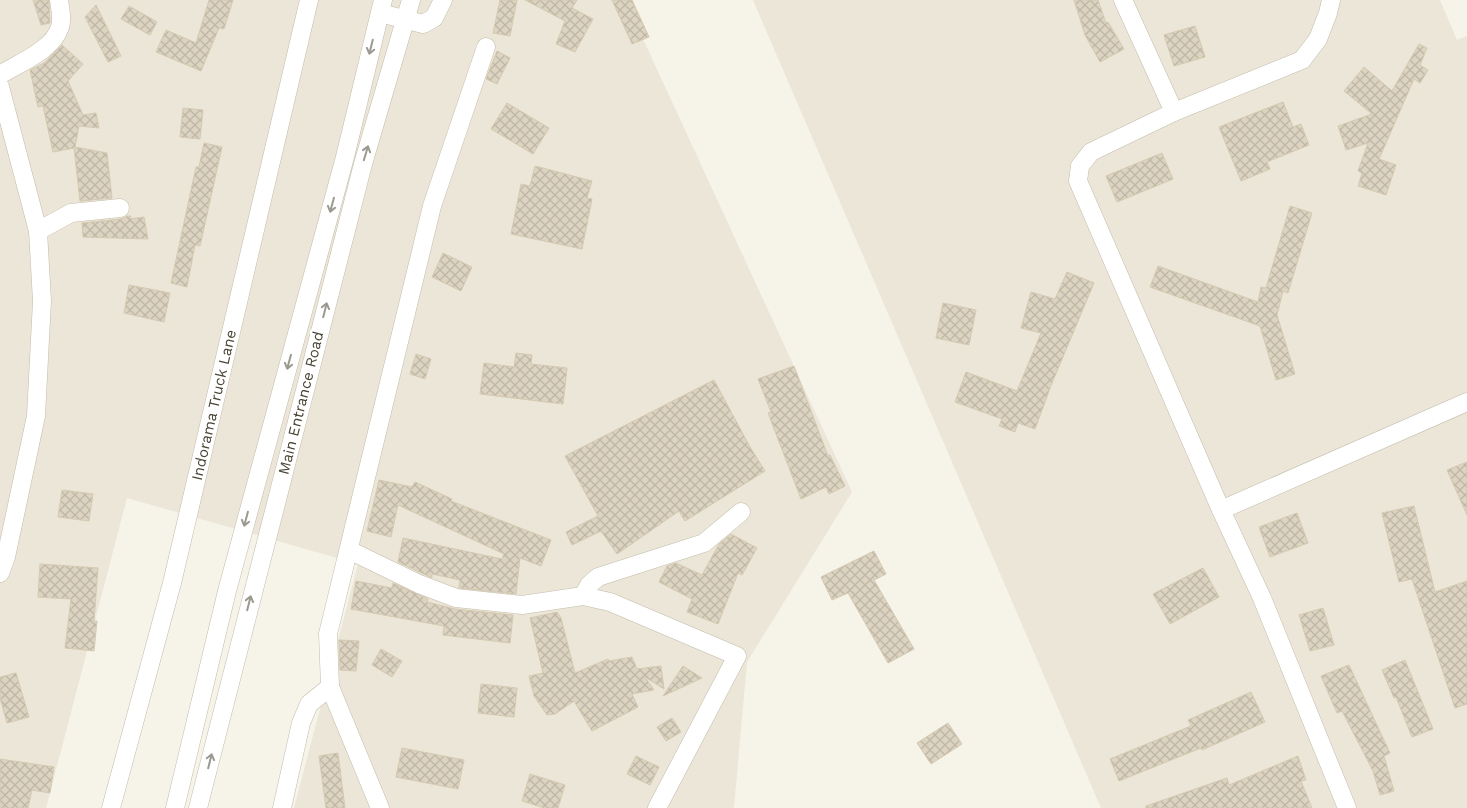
<svg xmlns="http://www.w3.org/2000/svg" width="1467" height="808" font-family="'Work Sans',sans-serif">
<style>
.residential{fill:#ebe6d7}
.building{fill:url(#building-cross-hatch);stroke:#d5c9b0}
.lines{fill:none;stroke-linecap:round;stroke-linejoin:round}
.minor-casing{stroke:#c3bcab;stroke-width:19}
.minor{stroke:#fff;stroke-width:18}
.oneway{stroke:#9c9990}
.labels{text-anchor:middle;stroke-width:5;stroke-linejoin:round;paint-order:stroke}
.street-label{font-size:15px;fill:#4b4536;stroke:#fff}
</style>
<defs>
<pattern id="building-cross-hatch" width="8" height="8" patternUnits="userSpaceOnUse" patternTransform="scale(1.25)"><rect width="8" height="8" fill="#dcd3c0"/><path d="M0 0l8 8M0 8l8-8" fill="none" stroke="#beb6a6"/></pattern>
</defs>
<rect width="100%" height="100%" fill="#f6f3e9"/>
<!-- residential -->
<g class="residential">
<path d="M 0,0 L 629,0 L 643,39 L 852,492 L 747,662 L 734,808 L 294,808 L 358,564 L 127,498 L 46,808 L 0,808 Z"/>
<path d="M 753,0 L 1440,0 L 1457,40 L 1467,36 L 1467,808 L 1101,808 Z"/>
</g>
<!-- building -->
<g class="building">
<path d="M 33,0 L 49,0 L 50,23 L 41,25 Z"/>
<path d="M 209,0 L 233,0 L 224,29 L 219,28 L 201,71 L 156,52 L 166,30 L 196,43 Z"/>
<path d="M 500,0 L 517,0 L 510,36 L 493,33 Z"/>
<path d="M 525,0 L 577,0 L 572,8 L 593,19 L 575,52 L 556,44 L 565,21 Z"/>
<path d="M 612,0 L 632,0 L 649,37 L 632,44 Z"/>
<path d="M 1074,0 L 1098,0 L 1106,23 L 1108,22 L 1124,49 L 1100,62 L 1085,35 Z"/>
<path d="M 96,5 L 121,56 L 108,62 L 85,17 Z"/>
<path d="M 129,6 L 157,22 L 150,35 L 121,19 Z"/>
<path d="M 1195,26 L 1205,57 L 1174,66 L 1164,35 Z"/>
<path d="M 1419,44 L 1427,48 L 1420,65 L 1428,70 L 1420,83 L 1414,79 L 1379,159 L 1396,165 L 1386,195 L 1358,186 L 1362,173 L 1358,171 L 1368,143 L 1346,150 L 1338,126 L 1372,114 L 1344,91 L 1364,67 L 1392,91 Z"/>
<path d="M 62,45 L 83,64 L 68,81 L 83,115 L 96,113 L 99,128 L 79,126 L 75,147 L 107,153 L 112,198 L 80,201 L 74,148 L 53,152 L 43,106 L 38,107 L 30,70 L 44,63 Z"/>
<path d="M 497,51 L 510,58 L 497,84 L 486,79 Z"/>
<path d="M 1283,102 L 1293,127 L 1301,124 L 1309,145 L 1267,162 L 1270,169 L 1241,181 L 1219,127 Z"/>
<path d="M 507,103 L 549,128 L 533,154 L 491,129 Z"/>
<path d="M 183,108 L 203,110 L 200,139 L 180,137 Z"/>
<path d="M 204,143 L 222,147 L 200,246 L 195,245 L 187,287 L 171,283 L 196,167 L 199,167 Z"/>
<path d="M 1162,153 L 1173,179 L 1117,202 L 1106,176 Z"/>
<path d="M 535,166 L 592,181 L 587,198 L 592,199 L 582,249 L 511,234 L 521,184 L 530,186 Z"/>
<path d="M 1290,206 L 1312,213 L 1288,293 L 1283,291 L 1277,315 L 1295,374 L 1276,380 L 1260,326 L 1150,287 L 1158,266 L 1258,302 L 1261,287 L 1266,288 Z"/>
<path d="M 127,216 L 131,216 L 130,219 L 144,217 L 148,239 L 83,237 L 82,223 L 121,219 Z"/>
<path d="M 443,253 L 472,267 L 461,291 L 432,277 Z"/>
<path d="M 1067,272 L 1094,283 L 1052,383 L 1035,429 L 1018,423 L 1015,432 L 999,426 L 1002,419 L 955,402 L 966,372 L 1017,391 L 1041,333 L 1021,328 L 1031,292 L 1055,299 Z"/>
<path d="M 129,285 L 170,293 L 164,322 L 124,313 Z"/>
<path d="M 943,303 L 976,310 L 969,345 L 936,338 Z"/>
<path d="M 516,353 L 532,355 L 531,364 L 567,368 L 563,404 L 480,394 L 484,363 L 514,367 Z"/>
<path d="M 416,354 L 431,359 L 425,379 L 410,374 Z"/>
<path d="M 794,366 L 828,456 L 830,455 L 845,486 L 829,494 L 826,487 L 801,499 L 768,413 L 771,412 L 758,379 Z"/>
<path d="M 714,380 L 750,447 L 765,471 L 685,521 L 679,511 L 617,554 L 601,531 L 572,545 L 566,532 L 598,516 L 565,456 Z"/>
<path d="M 1467,462 L 1467,515 L 1447,470 Z"/>
<path d="M 379,480 L 412,487 L 415,482 L 452,499 L 451,501 L 551,540 L 541,566 L 520,558 L 516,594 L 459,588 L 460,580 L 432,574 L 432,578 L 398,562 L 403,538 L 502,559 L 504,554 L 398,505 L 391,537 L 367,531 Z"/>
<path d="M 62,490 L 93,494 L 89,521 L 58,517 Z"/>
<path d="M 1414,506 L 1435,592 L 1467,581 L 1467,704 L 1455,708 L 1412,579 L 1399,582 L 1382,513 Z"/>
<path d="M 1297,513 L 1308,543 L 1270,557 L 1259,527 Z"/>
<path d="M 731,534 L 757,548 L 742,575 L 738,573 L 718,624 L 687,612 L 692,599 L 659,582 L 667,566 L 676,563 L 702,575 L 719,544 Z"/>
<path d="M 874,551 L 886,574 L 874,580 L 914,649 L 888,663 L 848,593 L 832,600 L 821,577 Z"/>
<path d="M 40,564 L 98,568 L 94,621 L 97,621 L 94,651 L 65,648 L 71,599 L 38,597 Z"/>
<path d="M 1203,568 L 1219,597 L 1170,624 L 1153,594 Z"/>
<path d="M 356,581 L 392,588 L 393,583 L 428,599 L 427,602 L 455,609 L 513,615 L 510,643 L 443,635 L 444,626 L 351,609 Z"/>
<path d="M 1323,608 L 1334,645 L 1310,651 L 1299,615 Z"/>
<path d="M 557,612 L 561,618 L 575,673 L 608,659 L 609,661 L 632,657 L 637,669 L 661,666 L 664,689 L 645,677 L 654,690 L 632,694 L 638,707 L 592,731 L 574,701 L 555,714 L 547,715 L 534,696 L 529,676 L 543,673 L 530,618 Z"/>
<path d="M 339,640 L 359,641 L 356,671 L 340,670 Z"/>
<path d="M 381,649 L 402,661 L 392,677 L 372,665 Z"/>
<path d="M 1405,660 L 1433,729 L 1412,737 L 1396,697 L 1394,698 L 1382,670 Z"/>
<path d="M 1349,665 L 1390,753 L 1384,756 L 1394,791 L 1380,795 L 1373,771 L 1342,711 L 1337,713 L 1321,676 Z"/>
<path d="M 683,666 L 702,678 L 663,696 Z"/>
<path d="M 16,673 L 29,717 L 7,723 L 0,698 L 0,677 Z"/>
<path d="M 481,684 L 517,688 L 514,717 L 478,713 Z"/>
<path d="M 1251,692 L 1265,722 L 1202,750 L 1201,748 L 1119,781 L 1110,759 L 1191,726 L 1188,720 Z"/>
<path d="M 672,718 L 681,732 L 666,741 L 657,727 Z"/>
<path d="M 948,723 L 962,744 L 931,764 L 917,743 Z"/>
<path d="M 402,748 L 464,760 L 458,789 L 396,777 Z"/>
<path d="M 338,753 L 345,808 L 326,808 L 319,756 Z"/>
<path d="M 636,756 L 659,767 L 650,785 L 627,774 Z"/>
<path d="M 1298,756 L 1306,780 L 1301,781 L 1312,808 L 1146,808 L 1146,806 L 1227,778 L 1229,785 Z"/>
<path d="M 0,759 L 54,767 L 50,793 L 32,790 L 28,808 L 0,808 Z"/>
<path d="M 530,774 L 565,785 L 558,808 L 544,808 L 522,801 Z"/>
</g>
<g class="lines">
<!-- minor casing -->
<g class="minor-casing">
<g id="minor">
<path d="M 1123,0 L 1174,112"/>
<path d="M 1331,0 L 1328,13 L 1318,39 L 1302,60 L 1174,112 L 1091,152 L 1080,166 L 1078,181 L 1221,510 L 1262,598 L 1347,808"/>
<path d="M 380,13 L 423,24 L 434,18 L 443,0"/>
<path d="M 0,75 C 19,63 53,50 60,27 C 63,18 60,9 59,0"/>
<path d="M 0,87 L 38,231 L 42,301 L 36,416 L 6,557 L 0,573"/>
<path d="M 38,231 L 71,213 L 120,208"/>
<path d="M 1221,510 L 1467,402"/>
<path d="M 349,550 L 419,584 L 456,598 L 522,605 L 583,596 L 610,602 L 737,656 L 657,808"/>
<path d="M 583,596 L 589,585 L 598,577 L 704,543 L 741,512"/>
<path d="M 111,808 L 172,583 L 309,0"/>
<path d="M 175,808 L 227,591 L 345,157 L 383,0"/>
<path d="M 198,808 L 363,164 L 411,0"/>
<path d="M 282,808 L 301,723 L 309,704 L 330,687"/>
<path d="M 380,808 L 330,687 L 328,634 L 432,206 L 486,47"/>
</g>
</g>
<!-- minor -->
<use href="#minor" class="minor"/>
</g>
<!-- one-way arrows -->
<defs><path id="oneway-shaft" d="M-6 0H5M1.5-3L5.5 0L1.5 3" fill="none" stroke-width="1.6" stroke-linecap="round" stroke-linejoin="round" transform="scale(1.25)"/></defs>
<g class="oneway">
<use href="#oneway-shaft" transform="translate(371 47) rotate(104)"/>
<use href="#oneway-shaft" transform="translate(366 153) rotate(-73)"/>
<use href="#oneway-shaft" transform="translate(332 205) rotate(105)"/>
<use href="#oneway-shaft" transform="translate(325 310) rotate(-76)"/>
<use href="#oneway-shaft" transform="translate(289 362) rotate(105)"/>
<use href="#oneway-shaft" transform="translate(246 519) rotate(105)"/>
<use href="#oneway-shaft" transform="translate(249 603) rotate(-76)"/>
<use href="#oneway-shaft" transform="translate(210 761) rotate(-76)"/>
</g>
<g class="labels">
<!-- street labels -->
<g class="street-label">
<text transform="translate(301 403) rotate(-76)" y="5">Main Entrance Road</text>
<text transform="translate(214 405) rotate(-77)" y="5">Indorama Truck Lane</text>
</g>
</g>
</svg>
